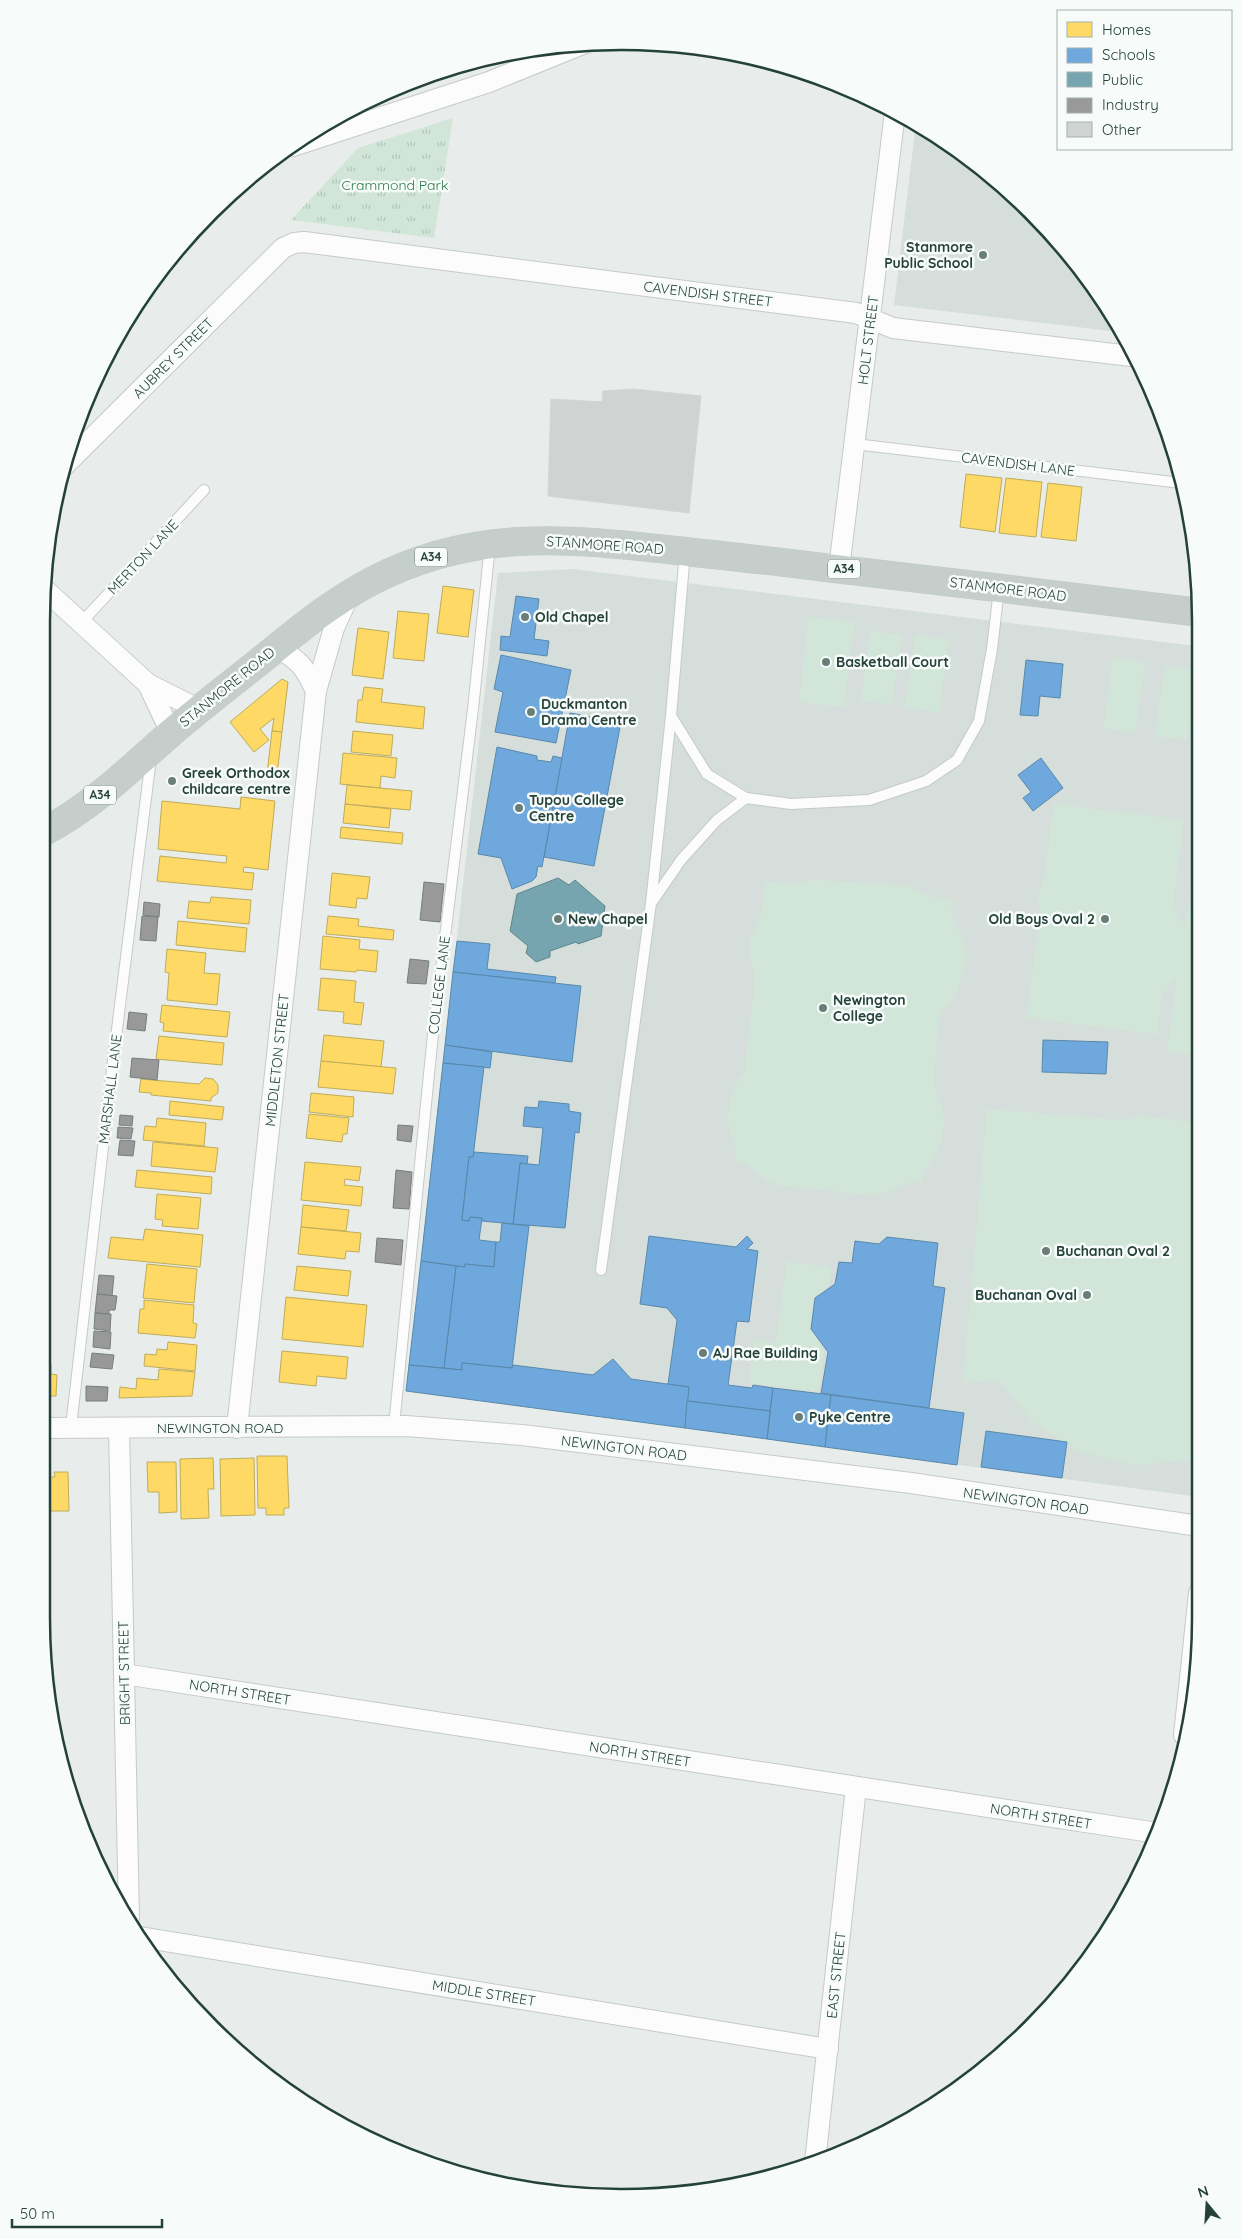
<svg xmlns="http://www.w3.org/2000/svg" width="1242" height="2239" font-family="Quicksand,sans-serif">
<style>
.built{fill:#d6dedb}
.grass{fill:#d1e6d8}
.park{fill:url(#park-tufts)}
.homes{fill:#ffd966;stroke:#bdac59}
.schools{fill:#6fa8dc;stroke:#5889ab}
.public{fill:#76a5af;stroke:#5d878c}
.industry{fill:#999;stroke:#767f7c}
.building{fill:#cfd4d2;stroke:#d1d6d4}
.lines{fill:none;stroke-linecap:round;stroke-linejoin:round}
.service-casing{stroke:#c5cac8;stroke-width:12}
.minor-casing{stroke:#c5cac8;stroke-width:22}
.trunk-casing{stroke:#c3ccc9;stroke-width:29}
.service{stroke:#fcfcfc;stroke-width:10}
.minor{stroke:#fcfcfc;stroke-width:20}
.trunk{stroke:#c6cecc;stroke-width:28}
.poi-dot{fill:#697e78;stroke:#f7fbf9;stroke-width:2}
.labels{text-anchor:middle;stroke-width:5;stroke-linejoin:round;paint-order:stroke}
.shield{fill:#f7fbf9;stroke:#637a73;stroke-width:1}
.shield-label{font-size:12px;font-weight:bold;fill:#24423a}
.park-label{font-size:14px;fill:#2d7a4b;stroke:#f7fbf9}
.poi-label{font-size:14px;font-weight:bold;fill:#24423a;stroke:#f7fbf9;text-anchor:start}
.street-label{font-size:14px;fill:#24423a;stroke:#f7fbf9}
.rim{fill:none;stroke:#24423a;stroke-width:2.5}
</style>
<defs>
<pattern id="park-tufts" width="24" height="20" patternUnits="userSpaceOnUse" patternTransform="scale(1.25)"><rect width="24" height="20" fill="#d1e6d8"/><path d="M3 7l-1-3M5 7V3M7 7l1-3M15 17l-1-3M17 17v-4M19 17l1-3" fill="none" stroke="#b3c6ba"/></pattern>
</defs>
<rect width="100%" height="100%" fill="#e8edeb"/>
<!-- built -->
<g class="built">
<path d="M 916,123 L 1031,211 L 1103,299 L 1119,332 L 894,305 Z"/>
<path d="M 573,569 L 1196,646 L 1199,1497 L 406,1391 L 498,573 Z"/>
</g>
<!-- grass -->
<g class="grass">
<path d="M 809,617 L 854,622 L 844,707 L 799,702 Z"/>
<path d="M 870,631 L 902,635 L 892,704 L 861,701 Z"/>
<path d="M 915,635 L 949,640 L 939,712 L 905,708 Z"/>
<path d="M 1113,658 L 1145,662 L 1135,732 L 1104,728 Z"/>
<path d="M 1165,666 L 1196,670 L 1187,740 L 1155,736 Z"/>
<path d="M 1054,804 L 1184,820 L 1173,906 L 1185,927 C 1187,916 1190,903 1190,891 C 1191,872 1188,863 1197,845 L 1198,1055 L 1167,1051 L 1177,978 L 1162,994 L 1157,1034 L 1027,1018 L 1040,913 L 1038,897 L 1045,875 Z"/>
<path d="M 813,880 L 897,885 L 912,887 L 934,898 L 952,900 L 951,914 L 964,942 L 965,958 L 963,973 L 958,988 L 950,1002 L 940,1012 L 933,1084 L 942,1107 L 944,1122 L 942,1138 L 937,1153 L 923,1172 L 922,1182 L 913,1181 L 889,1192 L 874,1195 L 859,1194 L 776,1185 L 763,1178 L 746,1164 L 735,1162 L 736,1150 L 730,1131 L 728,1117 L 730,1102 L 734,1088 L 745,1071 L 755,978 L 750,952 L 751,938 L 762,912 L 765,881 L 797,884 Z"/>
<path d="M 987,1109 L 1121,1120 L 1142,1116 L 1198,1123 L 1199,1457 L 1191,1460 L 1135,1465 L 1081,1452 L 1034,1423 L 999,1381 L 963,1383 Z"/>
<path d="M 787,1262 L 831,1267 L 821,1348 L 824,1349 L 819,1392 L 749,1383 L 754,1340 L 776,1343 Z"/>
</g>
<!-- park -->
<path class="park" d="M 453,118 L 434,238 L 291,220 L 358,148 Z"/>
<!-- homes -->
<g class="homes">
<path d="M 966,474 L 1002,478 L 995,532 L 960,527 Z"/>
<path d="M 1006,478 L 1042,482 L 1036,537 L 999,533 Z"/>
<path d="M 1048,483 L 1082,487 L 1076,541 L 1041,537 Z"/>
<path d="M 443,586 L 474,590 L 468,637 L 437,633 Z"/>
<path d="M 398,611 L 429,614 L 424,661 L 393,658 Z"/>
<path d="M 358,628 L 389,632 L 383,679 L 352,675 Z"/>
<path d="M 282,679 L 288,682 L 282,732 L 272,731 L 274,718 L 260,729 L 269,740 L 254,752 L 230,722 Z"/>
<path d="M 364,687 L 383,689 L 381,702 L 425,707 L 423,729 L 356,722 L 358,700 L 362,700 Z"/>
<path d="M 272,731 L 282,732 L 277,775 L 267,774 Z"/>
<path d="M 353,731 L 393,735 L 391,756 L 351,752 Z"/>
<path d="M 343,753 L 397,758 L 395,778 L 381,776 L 380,788 L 340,784 Z"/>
<path d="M 347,785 L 412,791 L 410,810 L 345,804 Z"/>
<path d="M 241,797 L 275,801 L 268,870 L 244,867 L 243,872 L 254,873 L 252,890 L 157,881 L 160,856 L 226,863 L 227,856 L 158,849 L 162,801 L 240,809 Z"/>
<path d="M 345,804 L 391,809 L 389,828 L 343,823 Z"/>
<path d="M 341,827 L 403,833 L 402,844 L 340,838 Z"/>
<path d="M 332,873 L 370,877 L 367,899 L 357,898 L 356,908 L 329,905 Z"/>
<path d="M 211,897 L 251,900 L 249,924 L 187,918 L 189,901 L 210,903 Z"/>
<path d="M 328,916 L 359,919 L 358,926 L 394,930 L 393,940 L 326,934 Z"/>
<path d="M 178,921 L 247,928 L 245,952 L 176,945 Z"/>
<path d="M 323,936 L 360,940 L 359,949 L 378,951 L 376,972 L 357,970 L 356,972 L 320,969 Z"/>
<path d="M 167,949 L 206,953 L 204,973 L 220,974 L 217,1005 L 167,1000 L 169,973 L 165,972 Z"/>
<path d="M 321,978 L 356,981 L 354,1002 L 364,1003 L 361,1025 L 343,1023 L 344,1012 L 318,1010 Z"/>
<path d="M 162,1005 L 230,1012 L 227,1037 L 163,1031 L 164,1023 L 160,1022 Z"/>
<path d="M 324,1035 L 384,1041 L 381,1067 L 321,1061 Z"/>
<path d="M 159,1036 L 224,1043 L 222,1065 L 156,1059 Z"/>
<path d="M 321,1061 L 396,1068 L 393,1094 L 318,1087 Z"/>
<path d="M 205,1078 L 213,1079 L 218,1085 L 218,1093 L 211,1098 L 211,1101 L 151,1095 L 151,1093 L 139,1092 L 141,1079 L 199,1084 Z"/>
<path d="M 311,1093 L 354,1097 L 353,1117 L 309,1112 Z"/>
<path d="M 170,1101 L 224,1107 L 222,1120 L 169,1115 Z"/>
<path d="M 309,1114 L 349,1118 L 347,1134 L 343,1134 L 342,1142 L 306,1138 Z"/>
<path d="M 157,1118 L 206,1123 L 204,1146 L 143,1140 L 145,1126 L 156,1127 Z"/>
<path d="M 153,1142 L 218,1148 L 215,1172 L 151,1166 Z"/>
<path d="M 305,1162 L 361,1167 L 359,1181 L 345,1179 L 344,1185 L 363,1187 L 361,1206 L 301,1200 Z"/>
<path d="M 137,1170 L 212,1177 L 211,1194 L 135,1187 Z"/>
<path d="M 157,1194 L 201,1198 L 198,1229 L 162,1226 L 163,1220 L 155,1219 Z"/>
<path d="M 303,1205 L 349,1210 L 346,1231 L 301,1227 Z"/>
<path d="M 301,1227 L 361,1233 L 359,1252 L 346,1251 L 345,1259 L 298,1254 Z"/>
<path d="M 145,1229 L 203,1235 L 200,1267 L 108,1258 L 111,1237 L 143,1240 Z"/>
<path d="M 147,1264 L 197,1269 L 194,1303 L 143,1298 Z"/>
<path d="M 297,1266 L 351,1271 L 348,1296 L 294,1290 Z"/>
<path d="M 286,1297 L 367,1305 L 363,1347 L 282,1339 Z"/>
<path d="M 144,1300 L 194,1305 L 193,1323 L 197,1324 L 195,1338 L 138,1333 L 140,1309 L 144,1309 Z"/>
<path d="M 168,1342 L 197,1345 L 195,1371 L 144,1366 L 145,1354 L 156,1355 L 157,1349 L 167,1350 Z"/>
<path d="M 282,1351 L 348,1357 L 346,1379 L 317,1376 L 316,1386 L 279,1382 Z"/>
<path d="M 45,1364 L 51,1364 L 51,1374 L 57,1375 L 56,1396 L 45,1396 Z"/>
<path d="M 159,1369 L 195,1372 L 192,1396 L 119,1398 L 120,1387 L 136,1389 L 137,1378 L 158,1380 Z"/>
<path d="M 257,1456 L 287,1456 L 289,1508 L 284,1508 L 284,1515 L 266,1515 L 266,1508 L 258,1508 Z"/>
<path d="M 213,1458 L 214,1489 L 208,1489 L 209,1518 L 181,1519 L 180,1459 Z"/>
<path d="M 254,1458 L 255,1515 L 221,1516 L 220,1459 Z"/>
<path d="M 147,1462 L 176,1462 L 177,1512 L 159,1513 L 159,1492 L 148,1492 Z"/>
<path d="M 54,1472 L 68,1472 L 69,1511 L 46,1511 L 46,1477 L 55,1477 Z"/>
</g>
<!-- schools -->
<g class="schools">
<path d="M 516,596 L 539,599 L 534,639 L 549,641 L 547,656 L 500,650 L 501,636 L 510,637 Z"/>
<path d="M 501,655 L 571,670 L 556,743 L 495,732 L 503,692 L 494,689 Z"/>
<path d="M 1026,660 L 1063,664 L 1060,698 L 1040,696 L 1038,716 L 1020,715 Z"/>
<path d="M 570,713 L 621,722 L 594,866 L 544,857 Z"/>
<path d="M 497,747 L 537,756 L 537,760 L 551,762 L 553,756 L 562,758 L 542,867 L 538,866 L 536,877 L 532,881 L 512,889 L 501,858 L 478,854 Z"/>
<path d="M 1041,758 L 1063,788 L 1033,811 L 1023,798 L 1031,792 L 1018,775 Z"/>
<path d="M 457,941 L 490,944 L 487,969 L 556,977 L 555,983 L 453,972 Z"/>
<path d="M 453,972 L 581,986 L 572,1062 L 445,1045 Z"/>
<path d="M 1043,1040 L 1108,1042 L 1106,1074 L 1042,1072 Z"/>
<path d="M 445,1045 L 492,1052 L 490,1068 L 443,1063 Z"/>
<path d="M 443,1063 L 484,1067 L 473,1157 L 469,1157 L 462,1220 L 469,1221 L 470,1217 L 482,1218 L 479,1240 L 496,1242 L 494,1267 L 465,1264 L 465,1267 L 421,1261 Z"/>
<path d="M 539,1101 L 569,1104 L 569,1111 L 581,1113 L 579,1133 L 575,1132 L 565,1228 L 513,1224 L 520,1163 L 539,1165 L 543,1128 L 523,1126 L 525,1107 L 538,1108 Z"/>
<path d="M 474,1152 L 528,1156 L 527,1164 L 520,1163 L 513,1224 L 482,1221 L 482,1218 L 470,1217 L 469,1221 L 462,1220 L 469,1157 L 473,1157 Z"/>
<path d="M 502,1223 L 529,1226 L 512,1368 L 462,1363 L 462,1370 L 444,1368 L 456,1266 L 465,1267 L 465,1264 L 494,1267 L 496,1242 L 500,1242 Z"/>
<path d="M 649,1236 L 736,1247 L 747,1236 L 753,1243 L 747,1249 L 758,1251 L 749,1322 L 737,1321 L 728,1385 L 752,1388 L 753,1385 L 773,1388 L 770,1411 L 687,1401 L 689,1387 L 668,1384 L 677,1320 L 667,1308 L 640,1304 Z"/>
<path d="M 887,1237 L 938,1243 L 933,1286 L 945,1288 L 929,1408 L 821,1393 L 828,1352 L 811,1329 L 815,1298 L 835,1284 L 839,1262 L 852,1263 L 855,1241 L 879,1244 Z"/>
<path d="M 421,1261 L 456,1266 L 444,1368 L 409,1365 Z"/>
<path d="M 613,1359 L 631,1379 L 689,1387 L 685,1428 L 406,1391 L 409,1365 L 462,1370 L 462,1363 L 512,1368 L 513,1365 L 593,1375 Z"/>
<path d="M 773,1388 L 831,1395 L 825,1447 L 767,1439 Z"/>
<path d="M 831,1395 L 964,1413 L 957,1465 L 825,1447 Z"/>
<path d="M 687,1401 L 770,1411 L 767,1439 L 685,1428 Z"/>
<path d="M 986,1431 L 1067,1442 L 1062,1478 L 981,1467 Z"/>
</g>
<!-- public -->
<path class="public" d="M 558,878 L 569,885 L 575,880 L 605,906 L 601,936 L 578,944 L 576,942 L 550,951 L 550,957 L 536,962 L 526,953 L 528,946 L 510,931 L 517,894 Z"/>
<!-- industry -->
<g class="industry">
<path d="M 424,882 L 444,884 L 440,922 L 420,920 Z"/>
<path d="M 144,902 L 160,904 L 159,917 L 143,915 Z"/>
<path d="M 142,916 L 158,917 L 156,941 L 140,940 Z"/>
<path d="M 410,959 L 429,961 L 426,984 L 407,983 Z"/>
<path d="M 129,1012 L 147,1014 L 145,1031 L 127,1029 Z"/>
<path d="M 132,1058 L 159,1060 L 157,1080 L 130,1077 Z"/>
<path d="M 120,1115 L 133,1116 L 132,1126 L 119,1125 Z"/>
<path d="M 398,1125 L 413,1126 L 411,1142 L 397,1140 Z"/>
<path d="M 118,1127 L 133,1128 L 131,1139 L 117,1138 Z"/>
<path d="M 120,1140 L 135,1141 L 133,1156 L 118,1155 Z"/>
<path d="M 396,1170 L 412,1172 L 409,1209 L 393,1208 Z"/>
<path d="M 377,1238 L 403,1240 L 401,1265 L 375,1262 Z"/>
<path d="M 99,1275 L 114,1276 L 112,1296 L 97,1294 Z"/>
<path d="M 97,1294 L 117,1296 L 115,1310 L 109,1310 L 109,1314 L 95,1313 Z"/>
<path d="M 95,1313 L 111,1314 L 110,1331 L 94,1329 Z"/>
<path d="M 94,1331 L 111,1332 L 110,1349 L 93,1347 Z"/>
<path d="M 92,1353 L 114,1355 L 112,1369 L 90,1367 Z"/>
<path d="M 86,1386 L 108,1387 L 107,1401 L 86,1401 Z"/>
</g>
<!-- building -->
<path class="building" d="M 633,389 L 701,396 L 689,513 L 548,496 L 551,399 L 602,402 L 603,391 Z"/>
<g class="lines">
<!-- service casing -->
<g class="service-casing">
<g id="service">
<path d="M 855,444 L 1181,483"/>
<path d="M 685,552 L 671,716 L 707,774 L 746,798 L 791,804 L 869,800 L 926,781 L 957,760 L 979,721 L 992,649 L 999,589"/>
<path d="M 81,623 L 204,490"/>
<path d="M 652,902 L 681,860 L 717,820 L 746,798"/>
<path d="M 601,1270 L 651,903 L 671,716"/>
<path d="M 394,1426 L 433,1034 L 473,709 L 490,545"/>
<path d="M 71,1427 L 112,1069 L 151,758"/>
</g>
</g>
<!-- minor casing -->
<g class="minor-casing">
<g id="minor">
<path d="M 293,146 L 489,82 L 585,43"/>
<path d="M 63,467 L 283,248 L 294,243 L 304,242 L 856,313 L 893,328 L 1131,356"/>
<path d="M 839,569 L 895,112"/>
<path d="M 42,587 L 148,684 L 200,710"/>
<path d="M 277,647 C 301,662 304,666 316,691"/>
<path d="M 148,684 L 171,733"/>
<path d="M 45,1428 L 406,1426 L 522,1435 L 911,1483 L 1199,1526"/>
<path d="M 119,1428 L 129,1919"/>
<path d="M 237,1428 L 316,691 L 334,628 L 350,593"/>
<path d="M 124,1674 L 1157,1833"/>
<path d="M 1184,1735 L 1199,1593"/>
<path d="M 140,1937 L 828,2049"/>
<path d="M 815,2162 L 856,1787"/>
</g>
</g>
<!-- trunk casing -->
<g class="trunk-casing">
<path id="trunk" d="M 43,832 C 92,807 131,768 172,732 C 200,708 230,685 260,661 C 296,632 330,603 372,581 C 472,529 564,538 672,550 C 724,556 776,561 828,568 C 951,582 1073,597 1196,612"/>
</g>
<!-- service -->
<use href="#service" class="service"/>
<!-- minor -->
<use href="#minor" class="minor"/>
<!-- trunk -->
<use href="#trunk" class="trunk"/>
</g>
<!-- markers -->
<g class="poi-dot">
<circle cx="983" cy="255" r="5"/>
<circle cx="525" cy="617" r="5"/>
<circle cx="826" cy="662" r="5"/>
<circle cx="531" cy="712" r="5"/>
<circle cx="172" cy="781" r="5"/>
<circle cx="519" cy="808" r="5"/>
<circle cx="558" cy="919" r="5"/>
<circle cx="1105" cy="919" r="5"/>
<circle cx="823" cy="1008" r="5"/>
<circle cx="1046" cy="1251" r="5"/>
<circle cx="1087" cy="1295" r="5"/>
<circle cx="703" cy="1353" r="5"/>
<circle cx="799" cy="1417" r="5"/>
</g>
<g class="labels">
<!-- shield labels -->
<g class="shield">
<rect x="415" y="547.5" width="32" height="19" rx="4"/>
<rect x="828" y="559.5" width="32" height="19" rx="4"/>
<rect x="84" y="785.5" width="32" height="19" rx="4"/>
</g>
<g class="shield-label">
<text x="431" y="561">A34</text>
<text x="844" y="573">A34</text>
<text x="100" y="799">A34</text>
</g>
<!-- park labels -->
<g class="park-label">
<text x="395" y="190">Crammond Park</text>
</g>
<!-- poi labels -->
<g class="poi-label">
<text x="973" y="252" text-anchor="end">Stanmore<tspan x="973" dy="16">Public School</tspan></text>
<text x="535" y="622">Old Chapel</text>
<text x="836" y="667">Basketball Court</text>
<text x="541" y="709">Duckmanton<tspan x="541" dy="16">Drama Centre</tspan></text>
<text x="182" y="778">Greek Orthodox<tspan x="182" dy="16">childcare centre</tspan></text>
<text x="529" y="805">Tupou College<tspan x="529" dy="16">Centre</tspan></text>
<text x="568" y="924">New Chapel</text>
<text x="1095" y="924" text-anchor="end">Old Boys Oval 2</text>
<text x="833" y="1005">Newington<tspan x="833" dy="16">College</tspan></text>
<text x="1056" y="1256">Buchanan Oval 2</text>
<text x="1077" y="1300" text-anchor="end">Buchanan Oval</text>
<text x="713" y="1358">AJ Rae Building</text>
<text x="809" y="1422">Pyke Centre</text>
</g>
<!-- street labels -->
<g class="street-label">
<text transform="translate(708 294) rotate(7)" y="5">CAVENDISH STREET</text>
<text transform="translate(868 340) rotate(-83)" y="5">HOLT STREET</text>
<text transform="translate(173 358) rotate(-45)" y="5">AUBREY STREET</text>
<text transform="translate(1018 464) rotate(7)" y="5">CAVENDISH LANE</text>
<text transform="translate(605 545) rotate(4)" y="5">STANMORE ROAD</text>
<text transform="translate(143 557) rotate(-47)" y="5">MERTON LANE</text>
<text transform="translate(1008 589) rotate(7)" y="5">STANMORE ROAD</text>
<text transform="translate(227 687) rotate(-39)" y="5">STANMORE ROAD</text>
<text transform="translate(439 985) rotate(-83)" y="5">COLLEGE LANE</text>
<text transform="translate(277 1060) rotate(-84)" y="5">MIDDLETON STREET</text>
<text transform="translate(110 1089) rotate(-83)" y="5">MARSHALL LANE</text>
<text x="220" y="1433">NEWINGTON ROAD</text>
<text transform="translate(624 1448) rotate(7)" y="5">NEWINGTON ROAD</text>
<text transform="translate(1026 1501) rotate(8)" y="5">NEWINGTON ROAD</text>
<text transform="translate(124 1673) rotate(-91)" y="5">BRIGHT STREET</text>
<text transform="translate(240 1692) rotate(9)" y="5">NORTH STREET</text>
<text transform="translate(640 1754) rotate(9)" y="5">NORTH STREET</text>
<text transform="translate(1041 1816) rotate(9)" y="5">NORTH STREET</text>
<text transform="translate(836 1975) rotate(-84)" y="5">EAST STREET</text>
<text transform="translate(484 1993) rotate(9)" y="5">MIDDLE STREET</text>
</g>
</g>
<!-- crop -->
<path d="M0 0H1242V2239H0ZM621 50H621A571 571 0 0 1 1192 621V1618A571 571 0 0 1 621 2189H621A571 571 0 0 1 50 1618V621A571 571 0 0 1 621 50Z" fill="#f7fbf9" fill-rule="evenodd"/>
<path class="rim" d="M621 50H621A571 571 0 0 1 1192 621V1618A571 571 0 0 1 621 2189H621A571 571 0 0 1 50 1618V621A571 571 0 0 1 621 50Z"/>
<!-- legend -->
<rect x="1057" y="10" width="175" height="140" fill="#f7fbf9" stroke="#a3b1ad"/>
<rect x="1067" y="22" width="25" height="15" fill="#ffd966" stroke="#a3b1ad"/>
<text x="1102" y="35" font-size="15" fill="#24423a">Homes</text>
<rect x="1067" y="48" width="25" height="15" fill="#6fa8dc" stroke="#a3b1ad"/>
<text x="1102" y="60" font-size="15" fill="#24423a">Schools</text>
<rect x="1067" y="72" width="25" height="15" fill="#76a5af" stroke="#a3b1ad"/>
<text x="1102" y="85" font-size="15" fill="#24423a">Public</text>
<rect x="1067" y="98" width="25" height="15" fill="#999999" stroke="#a3b1ad"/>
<text x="1102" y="110" font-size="15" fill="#24423a">Industry</text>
<rect x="1067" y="122" width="25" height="15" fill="#cfd4d2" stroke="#a3b1ad"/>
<text x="1102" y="135" font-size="15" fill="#24423a">Other</text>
<!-- north arrow -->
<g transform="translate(1207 2204) rotate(342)" stroke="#f7fbf9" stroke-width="4" paint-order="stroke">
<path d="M0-4L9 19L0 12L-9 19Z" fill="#24423a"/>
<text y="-8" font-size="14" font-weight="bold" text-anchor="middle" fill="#24423a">N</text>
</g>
<!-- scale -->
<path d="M12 2219v8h150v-8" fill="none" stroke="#24423a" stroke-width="2.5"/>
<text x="20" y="2219" font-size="15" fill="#24423a" stroke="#f7fbf9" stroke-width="4" paint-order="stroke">50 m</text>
</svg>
